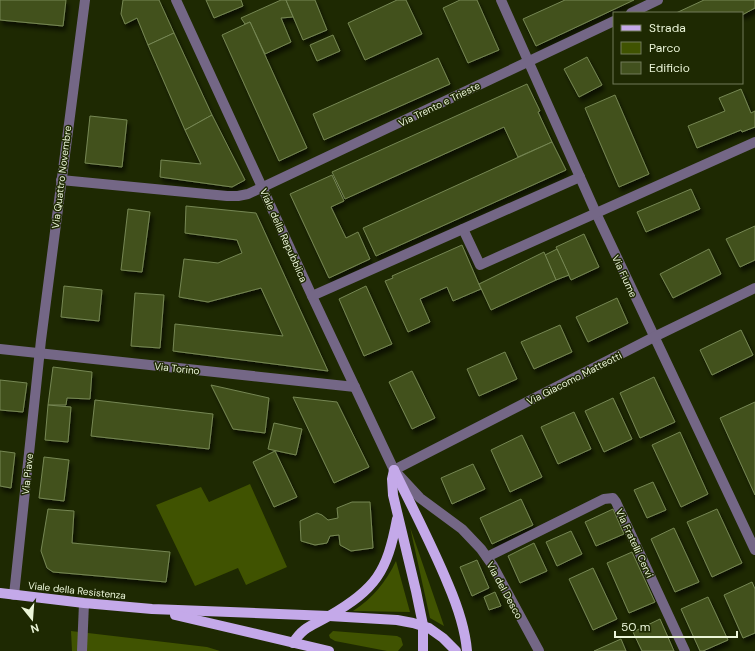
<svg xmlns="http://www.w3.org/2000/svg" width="755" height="651" font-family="'DM Sans',sans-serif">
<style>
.green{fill:#405301}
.building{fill:#42511e;stroke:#768753;filter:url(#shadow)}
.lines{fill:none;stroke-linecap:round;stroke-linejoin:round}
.minor{stroke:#746786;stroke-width:10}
.major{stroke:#c4a9e9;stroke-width:10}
.labels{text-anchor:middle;stroke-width:3;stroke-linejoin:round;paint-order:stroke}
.street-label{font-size:10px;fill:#ebf5d9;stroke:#1e2902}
</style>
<defs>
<filter id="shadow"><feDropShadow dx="2.5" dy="4.5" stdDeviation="2" flood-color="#0009"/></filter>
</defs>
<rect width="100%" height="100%" fill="#1e2902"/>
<!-- green -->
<g class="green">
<path d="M 250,484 L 287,567 L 246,585 L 238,568 L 195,586 L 156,505 L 201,487 L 209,502 Z"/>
<path d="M 410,527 L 444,626 L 430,618 Z"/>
<path d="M 396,561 L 410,612 L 353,611 C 373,598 386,582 396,561 Z"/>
<path d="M 71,631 L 207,647 L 220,651 L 72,651 Z"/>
<path d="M 333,631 L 397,636 L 401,638 L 403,645 L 398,651 L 387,651 L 335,641 L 330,638 L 329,635 Z"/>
</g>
<!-- building -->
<g class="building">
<path d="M 0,0 L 66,0 L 63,26 L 0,20 Z"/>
<path d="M 123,0 L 159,0 L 174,33 L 148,45 L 137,18 L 125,24 L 121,14 Z"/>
<path d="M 206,0 L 241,0 L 243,6 L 214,18 Z"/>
<path d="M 281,0 L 286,0 L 293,17 L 281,18 L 291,42 L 265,54 L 250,22 L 245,24 L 241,18 Z"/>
<path d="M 286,0 L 315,0 L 327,30 L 303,40 Z"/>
<path d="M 397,0 L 406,0 L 422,34 L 365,60 L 348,23 Z"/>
<path d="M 460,0 L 477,0 L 499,50 L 468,63 L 443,8 Z"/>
<path d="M 565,0 L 634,0 L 536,46 L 523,19 Z"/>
<path d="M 704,0 L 755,0 L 755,8 L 742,15 L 742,13 L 676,13 Z"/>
<path d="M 250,22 L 307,148 L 279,161 L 222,35 Z"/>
<path d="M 174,33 L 212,115 L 185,130 L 148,45 Z"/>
<path d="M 333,35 L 340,51 L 317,61 L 310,45 Z"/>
<path d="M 587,57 L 602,85 L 579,97 L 564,69 Z"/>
<path d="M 438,58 L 450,84 L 324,140 L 313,114 Z"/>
<path d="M 527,84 L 540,111 L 538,112 L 552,142 L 518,157 L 504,127 L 345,199 L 332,172 Z"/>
<path d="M 741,89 L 751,113 L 755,111 L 755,127 L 742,132 L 741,130 L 697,148 L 688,126 L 725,111 L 719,98 Z"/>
<path d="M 615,95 L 649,174 L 619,187 L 585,108 Z"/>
<path d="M 212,115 L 245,180 L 232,187 L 160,177 L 161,160 L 201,164 L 185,130 Z"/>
<path d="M 90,116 L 127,120 L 122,167 L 85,163 Z"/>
<path d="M 552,142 L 566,170 L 376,256 L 363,228 Z"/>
<path d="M 332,175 L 344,201 L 331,207 L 346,238 L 358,232 L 370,259 L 329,278 L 290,194 Z"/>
<path d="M 691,189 L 700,209 L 646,232 L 637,212 Z"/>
<path d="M 186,206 L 256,213 L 328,371 L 173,351 L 175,324 L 283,336 L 261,288 L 208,302 L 179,297 L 184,259 L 218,263 L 242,253 L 237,240 L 185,233 Z"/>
<path d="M 128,209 L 150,212 L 142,272 L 121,270 Z"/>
<path d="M 755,226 L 755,260 L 740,267 L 726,239 Z"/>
<path d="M 584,234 L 599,267 L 571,280 L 556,247 Z"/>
<path d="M 462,245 L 481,289 L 453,301 L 447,287 L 420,299 L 430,322 L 408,332 L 385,281 L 393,278 L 392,276 Z"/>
<path d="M 557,249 L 569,275 L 556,280 L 545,255 Z"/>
<path d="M 709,249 L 721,274 L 673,298 L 660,274 Z"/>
<path d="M 544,252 L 556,280 L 491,310 L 479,284 Z"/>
<path d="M 64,286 L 102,290 L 99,321 L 61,317 Z"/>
<path d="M 366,286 L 392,344 L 364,356 L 339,299 Z"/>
<path d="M 135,293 L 164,295 L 160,348 L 131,346 Z"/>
<path d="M 617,298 L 628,323 L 588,342 L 576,317 Z"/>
<path d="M 560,325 L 572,352 L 534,369 L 521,342 Z"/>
<path d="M 741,330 L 753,355 L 712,375 L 700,350 Z"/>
<path d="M 505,352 L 517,379 L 479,396 L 467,369 Z"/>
<path d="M 53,367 L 92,372 L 90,399 L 67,398 L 66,405 L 48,405 Z"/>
<path d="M 412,371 L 435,418 L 412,429 L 389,382 Z"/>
<path d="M 654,377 L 675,422 L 640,438 L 620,393 Z"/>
<path d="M 0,380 L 27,383 L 23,412 L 0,410 Z"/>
<path d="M 211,385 L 269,398 L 265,433 L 233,429 Z"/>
<path d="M 293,397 L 337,402 L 369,467 L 334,483 Z"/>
<path d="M 613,398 L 632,439 L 604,452 L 585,411 Z"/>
<path d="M 95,400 L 213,414 L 209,449 L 91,436 Z"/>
<path d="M 755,402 L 755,495 L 720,418 Z"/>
<path d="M 48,405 L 71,407 L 68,442 L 45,440 Z"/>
<path d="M 574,412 L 591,449 L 558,464 L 541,427 Z"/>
<path d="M 274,423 L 302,429 L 296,455 L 268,449 Z"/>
<path d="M 680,432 L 708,494 L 681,507 L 652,445 Z"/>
<path d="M 522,435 L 542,477 L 510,492 L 491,450 Z"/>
<path d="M 0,451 L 15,453 L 11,488 L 0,486 Z"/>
<path d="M 275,451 L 297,497 L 274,507 L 253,462 Z"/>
<path d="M 44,457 L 69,460 L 64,501 L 39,498 Z"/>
<path d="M 473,464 L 485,489 L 452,504 L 441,478 Z"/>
<path d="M 653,482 L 666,510 L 647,518 L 634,490 Z"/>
<path d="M 521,499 L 533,525 L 492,544 L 480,518 Z"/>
<path d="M 352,502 L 370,502 L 373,548 L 351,551 L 340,545 L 339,535 L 330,536 L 327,543 L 315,545 L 301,541 L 300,521 L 317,513 L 322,515 L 328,520 L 338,518 L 337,508 Z"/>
<path d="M 48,509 L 74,511 L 72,543 L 170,552 L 166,582 L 53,572 L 47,568 L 41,551 Z"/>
<path d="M 613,509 L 624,534 L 596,546 L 585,522 Z"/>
<path d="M 717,509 L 742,563 L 712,577 L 687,522 Z"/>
<path d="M 674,528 L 699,582 L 675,592 L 651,539 Z"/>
<path d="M 571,531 L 582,554 L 557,566 L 546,542 Z"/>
<path d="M 534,543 L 547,571 L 520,583 L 508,556 Z"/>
<path d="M 632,552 L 655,602 L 629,613 L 607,563 Z"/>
<path d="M 477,560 L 489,588 L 472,596 L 460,567 Z"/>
<path d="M 593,568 L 617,619 L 593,630 L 569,579 Z"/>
<path d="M 752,582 L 755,589 L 755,633 L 743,638 L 724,595 Z"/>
<path d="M 495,592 L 501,606 L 489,610 L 484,597 Z"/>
<path d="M 708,597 L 728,640 L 703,651 L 700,651 L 681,609 Z"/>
<path d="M 660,619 L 674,651 L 642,651 L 633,632 Z"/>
<path d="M 621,639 L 626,651 L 594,651 Z"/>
</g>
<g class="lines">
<!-- minor -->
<g class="minor">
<path d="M 176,0 L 312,296 L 394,470 L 420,498 L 462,529 L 481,549 L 493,566 L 539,651"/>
<path d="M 501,0 L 596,213 L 755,550"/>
<path d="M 631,13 L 658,0"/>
<path d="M 61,180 L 227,196 L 238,196 L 248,194 L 614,21"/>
<path d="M 463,229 L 480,265 L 755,142"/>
<path d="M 312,296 L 580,177"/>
<path d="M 0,349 L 355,387"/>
<path d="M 394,470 L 654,337 L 755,288"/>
<path d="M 487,557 L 604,499 L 613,498 L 616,502 L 685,651"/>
<path d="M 14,595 L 41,340 L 85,0"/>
<path d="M 82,651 L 84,603"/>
</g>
<!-- major -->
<g class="major">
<path d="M 394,470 C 412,507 432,545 448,584 C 457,605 465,627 467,651"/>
<path d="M 394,470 L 392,479 L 393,495 L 416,591 L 423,625 L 423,651"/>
<path d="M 0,593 L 84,603 L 152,609 L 329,616 L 397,620 L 413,623 L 429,628 L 443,638 L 456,651"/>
<path d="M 175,615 L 329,651"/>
<path d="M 293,643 C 304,626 312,626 329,616 C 376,589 387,572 397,519"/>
</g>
</g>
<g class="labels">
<!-- street labels -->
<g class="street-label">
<text transform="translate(439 104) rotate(-26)" y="4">Via Trento e Trieste</text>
<text transform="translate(61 177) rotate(-83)" y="4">Via Quattro Novembre</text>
<text transform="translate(284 235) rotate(66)" y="4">Viale della Repubblica</text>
<text transform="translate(625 276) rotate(65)" y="4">Via Fiume</text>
<text transform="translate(177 368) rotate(6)" y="4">Via Torino</text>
<text transform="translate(574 378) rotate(-27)" y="4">Via Giacomo Matteotti</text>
<text transform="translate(27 474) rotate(-84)" y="4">Via Piave</text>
<text transform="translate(635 543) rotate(65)" y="4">Via Fratelli Cervi</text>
<text transform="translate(77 590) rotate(6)" y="4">Viale della Resistenza</text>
<text transform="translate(505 590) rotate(61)" y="4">Via del Desco</text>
</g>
</g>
<!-- legend -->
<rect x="613" y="12" width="130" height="72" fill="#1e2902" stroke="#707b58"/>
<rect x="621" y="25" width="20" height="6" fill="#c4a9e9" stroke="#707b58"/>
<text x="649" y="32" font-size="12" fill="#ebf5d9">Strada</text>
<rect x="621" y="42" width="20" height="12" fill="#405301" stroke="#707b58"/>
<text x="649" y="52" font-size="12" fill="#ebf5d9">Parco</text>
<rect x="621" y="62" width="20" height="12" fill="#42511e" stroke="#707b58"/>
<text x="649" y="72" font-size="12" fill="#ebf5d9">Edificio</text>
<!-- north arrow -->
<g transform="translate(32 619) rotate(163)" stroke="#1e2902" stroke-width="3" paint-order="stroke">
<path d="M0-3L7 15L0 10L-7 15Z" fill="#ebf5d9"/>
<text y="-6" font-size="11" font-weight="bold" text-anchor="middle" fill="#ebf5d9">N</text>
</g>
<!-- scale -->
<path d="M615 631v6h122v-6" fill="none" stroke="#ebf5d9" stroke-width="2"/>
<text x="621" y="631" font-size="12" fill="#ebf5d9" stroke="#1e2902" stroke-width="3" paint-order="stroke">50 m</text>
</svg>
